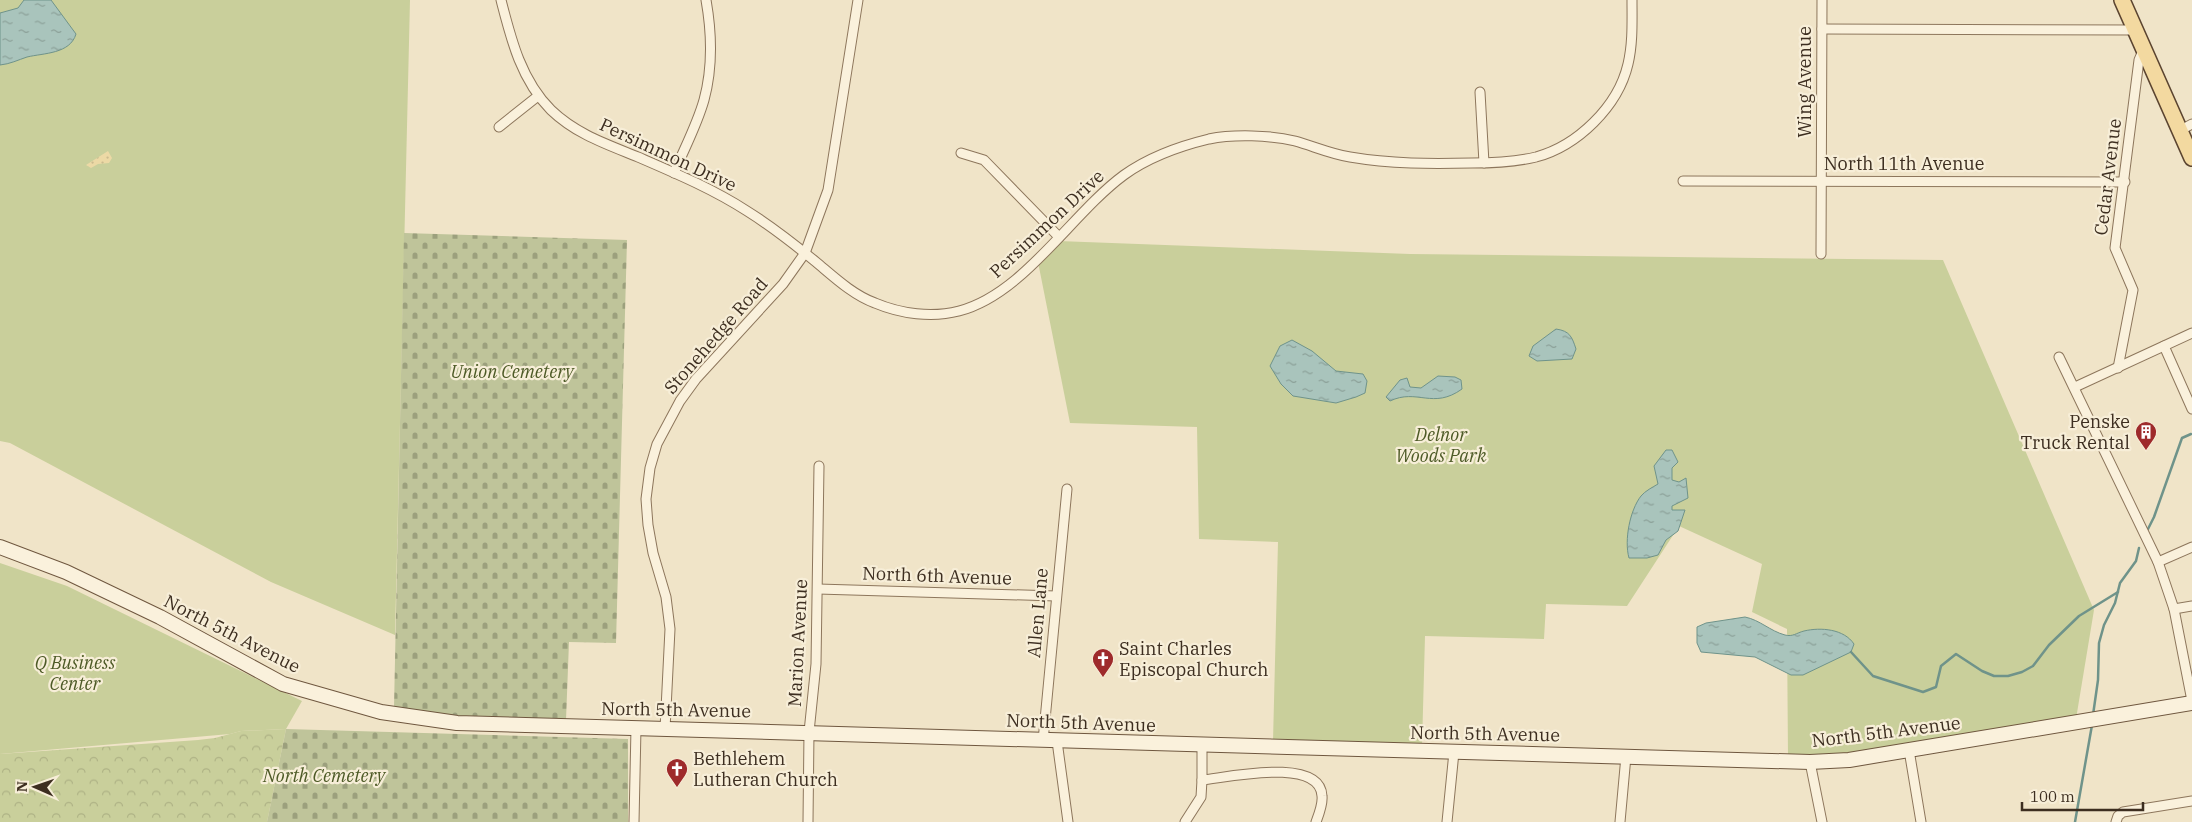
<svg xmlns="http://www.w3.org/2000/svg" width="2192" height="822" font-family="'IBM Plex Serif',serif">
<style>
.green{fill:#c9cf9b}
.forest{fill:url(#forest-crowns)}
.sand{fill:url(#sand-dots)}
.cemetery{fill:url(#cemetery-stones)}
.water{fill:url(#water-ripples);stroke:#6f938a}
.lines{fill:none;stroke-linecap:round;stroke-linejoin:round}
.stream{stroke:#6f938a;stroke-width:2.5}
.street-casing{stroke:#8d765c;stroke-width:11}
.secondary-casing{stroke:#6f573f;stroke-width:16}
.primary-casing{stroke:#5b4430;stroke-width:18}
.street{stroke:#faf1dc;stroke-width:9}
.secondary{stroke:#faf1dc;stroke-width:14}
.primary{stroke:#f3d9a0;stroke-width:15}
.labels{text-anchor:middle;stroke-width:4.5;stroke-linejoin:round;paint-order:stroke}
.street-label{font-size:18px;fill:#3d2e20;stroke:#f7eed8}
.park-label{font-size:18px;font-style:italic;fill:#4d5a26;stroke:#f7eed8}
.poi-label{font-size:18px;fill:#3d2e20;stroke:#f7eed8;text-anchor:start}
</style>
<defs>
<pattern id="forest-crowns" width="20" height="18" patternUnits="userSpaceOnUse" patternTransform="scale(1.25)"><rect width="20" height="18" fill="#c9cf9b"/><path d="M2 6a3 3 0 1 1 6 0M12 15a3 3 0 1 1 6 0" fill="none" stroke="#aeb285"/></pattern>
<pattern id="sand-dots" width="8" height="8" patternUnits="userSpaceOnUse" patternTransform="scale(1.25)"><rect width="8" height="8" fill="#ecd9a5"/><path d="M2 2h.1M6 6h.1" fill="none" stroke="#cbbb8e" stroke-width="1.8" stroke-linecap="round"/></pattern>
<pattern id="cemetery-stones" width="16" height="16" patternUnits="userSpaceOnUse" patternTransform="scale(1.25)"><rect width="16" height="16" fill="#bfc49a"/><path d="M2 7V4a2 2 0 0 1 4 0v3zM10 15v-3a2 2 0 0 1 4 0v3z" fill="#9ca07d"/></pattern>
<pattern id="water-ripples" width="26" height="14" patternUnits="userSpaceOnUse" patternTransform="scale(1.25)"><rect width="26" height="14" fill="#a9c4bc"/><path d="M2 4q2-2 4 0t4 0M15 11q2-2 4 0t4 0" fill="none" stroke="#8ba098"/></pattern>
</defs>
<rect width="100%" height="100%" fill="#f0e4c8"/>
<!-- green -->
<g class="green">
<path d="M 0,0 L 410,0 L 395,635 L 271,582 L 10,443 L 0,441 Z"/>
<path d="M 1058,241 L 1410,254 L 1943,260 L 2094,610 L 2076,719 L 1849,757 L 1788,758 L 1787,629 L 1752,612 L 1762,564 L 1679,526 L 1627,606 L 1546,604 L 1544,639 L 1425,636 L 1422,746 L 1273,741 L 1278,542 L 1199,539 L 1197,427 L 1070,423 L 1038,262 Z"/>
<path d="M 0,563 L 67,586 L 302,701 L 286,729 L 241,731 L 230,734 L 0,754 Z"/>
</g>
<!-- forest -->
<path class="forest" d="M 286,729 L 267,822 L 0,822 L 0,754 L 198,740 L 215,738 L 241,731 Z"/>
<!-- sand -->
<path class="sand" d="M 108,151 L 112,158 L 109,163 L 98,164 L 91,168 L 86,165 Z"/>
<!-- cemetery -->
<g class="cemetery">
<path d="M 404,233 L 627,240 L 616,643 L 569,642 L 566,720 L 468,717 L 394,708 Z"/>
<path d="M 286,729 L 628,739 L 628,822 L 267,822 Z"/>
</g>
<!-- water -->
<g class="water">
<path d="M 24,0 L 51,0 L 76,34 C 70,54 44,53 27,57 C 18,60 10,64 0,65 L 0,13 L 18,8 Z"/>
<path d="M 1556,329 C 1570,331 1572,337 1576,349 L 1572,359 L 1537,361 L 1529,356 L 1533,346 Z"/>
<path d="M 1292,340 L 1312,351 L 1336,371 L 1363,374 L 1367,381 L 1365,393 L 1356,397 L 1336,403 L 1293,396 L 1281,384 L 1270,366 L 1280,346 Z"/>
<path d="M 1438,376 L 1455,377 L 1461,380 L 1462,389 C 1433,410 1417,388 1390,401 L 1386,397 L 1400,380 L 1407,378 L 1410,387 L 1421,388 Z"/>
<path d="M 1666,450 L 1672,450 L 1678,462 L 1672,468 L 1672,480 L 1679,482 L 1686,478 L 1688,498 L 1672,506 L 1672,510 L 1685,510 L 1678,531 L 1666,540 L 1658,555 L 1647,558 L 1629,558 C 1624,540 1630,510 1641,496 C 1645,491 1653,487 1658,484 L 1654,466 Z"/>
<path d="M 1745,617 C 1760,620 1770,631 1785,635 C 1793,637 1796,633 1804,631 C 1821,627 1844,629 1854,644 L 1851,652 L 1803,675 L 1791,675 L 1755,657 L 1701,652 L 1697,643 L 1697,627 L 1706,623 Z"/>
</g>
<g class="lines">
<!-- stream -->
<g class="stream">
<path d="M 2148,529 L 2154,517 L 2182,438 L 2191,434"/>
<path d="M 1851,652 L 1873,676 L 1923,692 L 1936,687 L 1941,666 L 1956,654 L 1982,671 L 1994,676 L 2008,676 L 2022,672 L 2033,666 L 2049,645 L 2079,616 L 2118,592"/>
<path d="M 2093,715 L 2098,680 L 2099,643 L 2104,625 L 2115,603 L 2120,583 L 2136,561 L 2139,548"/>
<path d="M 2075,822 L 2092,725"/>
</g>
<!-- street casing -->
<g class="street-casing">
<g id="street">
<path d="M 501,0 C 511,39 521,80 551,110 C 576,134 606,144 638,157 C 675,173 713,189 747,211 C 771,226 794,244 816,262 C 834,277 853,295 875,303 C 901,314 932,318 959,311 C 1024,294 1071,214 1124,175 C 1149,157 1180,146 1209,139 C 1233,134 1271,135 1295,141 C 1313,146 1331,154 1350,157 C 1391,164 1431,164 1472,163 C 1493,163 1515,162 1536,157 C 1577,146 1618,107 1628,64 C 1633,43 1632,21 1632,0"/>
<path d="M 1822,29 L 2136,30"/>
<path d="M 1480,92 L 1484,163"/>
<path d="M 499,127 L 538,96"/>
<path d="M 2179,131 L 2192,124"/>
<path d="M 961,153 L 984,160 L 1059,237"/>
<path d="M 674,173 C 684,149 697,125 704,100 C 713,67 712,34 706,0"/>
<path d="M 1683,181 L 2125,182"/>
<path d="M 1821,254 L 1822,0"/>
<path d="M 2164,346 L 2192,409"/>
<path d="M 2059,357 L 2158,562 L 2174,609 L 2192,701"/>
<path d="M 2118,368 L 2133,290 L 2115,248 L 2139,60 L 2144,48"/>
<path d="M 2075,387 L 2192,333"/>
<path d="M 2158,562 L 2192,547"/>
<path d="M 818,589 L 1056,596"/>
<path d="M 2174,609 L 2192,606"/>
<path d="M 665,729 L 670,629 L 666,597 L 653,553 L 648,525 L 646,499 L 650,468 L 657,444 L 680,401 L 696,379 L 783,284 L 805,253 L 828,190 L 858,0"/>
<path d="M 1043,741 L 1067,489"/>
<path d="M 1057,741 L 1068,822"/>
<path d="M 1202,744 L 1202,780 C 1225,778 1320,756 1322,796 C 1323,804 1319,814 1316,822"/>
<path d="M 1909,750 L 1921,822"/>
<path d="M 1810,762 L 1822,822"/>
<path d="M 634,822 L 636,728"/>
<path d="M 808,822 L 809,732 L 816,664 L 819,466"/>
<path d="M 1185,822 L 1201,797 L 1202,780"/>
<path d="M 1447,822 L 1454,752"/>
<path d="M 1620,822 L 1626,756"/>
<path d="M 2116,822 L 2118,816 L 2123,812 L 2192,801"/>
</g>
</g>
<!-- secondary casing -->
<g class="secondary-casing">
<path id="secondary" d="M 0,547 L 66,572 L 160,617 L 283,684 L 381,712 L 457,723 L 1810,762 L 1849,760 L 2192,703"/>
</g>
<!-- primary casing -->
<g class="primary-casing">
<path id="primary" d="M 2122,0 L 2192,158"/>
</g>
<!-- street -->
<use href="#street" class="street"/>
<!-- secondary -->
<use href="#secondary" class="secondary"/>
<!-- primary -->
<use href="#primary" class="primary"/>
</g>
<!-- icons -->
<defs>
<g id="building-pin" transform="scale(1.125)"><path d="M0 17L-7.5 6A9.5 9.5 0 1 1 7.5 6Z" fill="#9e2a2b" stroke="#f7eed8"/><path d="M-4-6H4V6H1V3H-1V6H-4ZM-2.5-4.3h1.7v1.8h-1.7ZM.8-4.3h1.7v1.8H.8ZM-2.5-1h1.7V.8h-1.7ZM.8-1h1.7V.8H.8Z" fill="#fff"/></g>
<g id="church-pin" transform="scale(1.125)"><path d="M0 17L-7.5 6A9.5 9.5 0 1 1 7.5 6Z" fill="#9e2a2b" stroke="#f7eed8"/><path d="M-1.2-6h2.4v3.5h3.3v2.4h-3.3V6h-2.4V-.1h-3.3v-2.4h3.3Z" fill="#fff"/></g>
</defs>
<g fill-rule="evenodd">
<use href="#building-pin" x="2146" y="432"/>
<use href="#church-pin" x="1103" y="659"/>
<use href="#church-pin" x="677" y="769"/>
</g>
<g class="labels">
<!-- street labels -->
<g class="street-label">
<text transform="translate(1805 82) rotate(-90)" y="6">Wing Avenue</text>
<text transform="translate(668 155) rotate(25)" y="6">Persimmon Drive</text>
<text x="1904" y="170">North 11th Avenue</text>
<text transform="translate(2108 177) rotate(-83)" y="6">Cedar Avenue</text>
<text transform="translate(1047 224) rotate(-43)" y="6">Persimmon Drive</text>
<text transform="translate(716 336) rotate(-49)" y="6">Stonehedge Road</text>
<text transform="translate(937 576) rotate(2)" y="6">North 6th Avenue</text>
<text transform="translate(1038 613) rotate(-85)" y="6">Allen Lane</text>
<text transform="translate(232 634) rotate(27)" y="6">North 5th Avenue</text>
<text transform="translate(798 643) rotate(-87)" y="6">Marion Avenue</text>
<text transform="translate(676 710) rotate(1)" y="6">North 5th Avenue</text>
<text transform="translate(1081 723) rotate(2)" y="6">North 5th Avenue</text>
<text transform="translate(1886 732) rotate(-7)" y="6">North 5th Avenue</text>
<text transform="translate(1485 734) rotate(1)" y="6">North 5th Avenue</text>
</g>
<!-- park labels -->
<g class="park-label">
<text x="512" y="378">Union Cemetery</text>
<text x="1441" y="441">Delnor<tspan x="1441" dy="21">Woods Park</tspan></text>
<text x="75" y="669">Q Business<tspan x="75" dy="21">Center</tspan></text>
<text x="324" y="782">North Cemetery</text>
</g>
<!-- poi labels -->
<g class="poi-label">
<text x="2130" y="428" text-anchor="end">Penske<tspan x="2130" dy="21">Truck Rental</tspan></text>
<text x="1119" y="655">Saint Charles<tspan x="1119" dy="21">Episcopal Church</tspan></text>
<text x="693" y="765">Bethlehem<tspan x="693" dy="21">Lutheran Church</tspan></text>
</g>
</g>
<!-- north arrow -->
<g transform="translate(35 787) rotate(272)" stroke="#f7eed8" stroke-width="4" paint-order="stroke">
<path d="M0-4L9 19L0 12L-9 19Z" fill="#3d2e20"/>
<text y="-8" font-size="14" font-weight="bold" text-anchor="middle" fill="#3d2e20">N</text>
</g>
<!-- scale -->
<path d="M2022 802v8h121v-8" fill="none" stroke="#3d2e20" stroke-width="2.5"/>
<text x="2030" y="802" font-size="15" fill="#3d2e20" stroke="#f7eed8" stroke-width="4" paint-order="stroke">100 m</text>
</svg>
